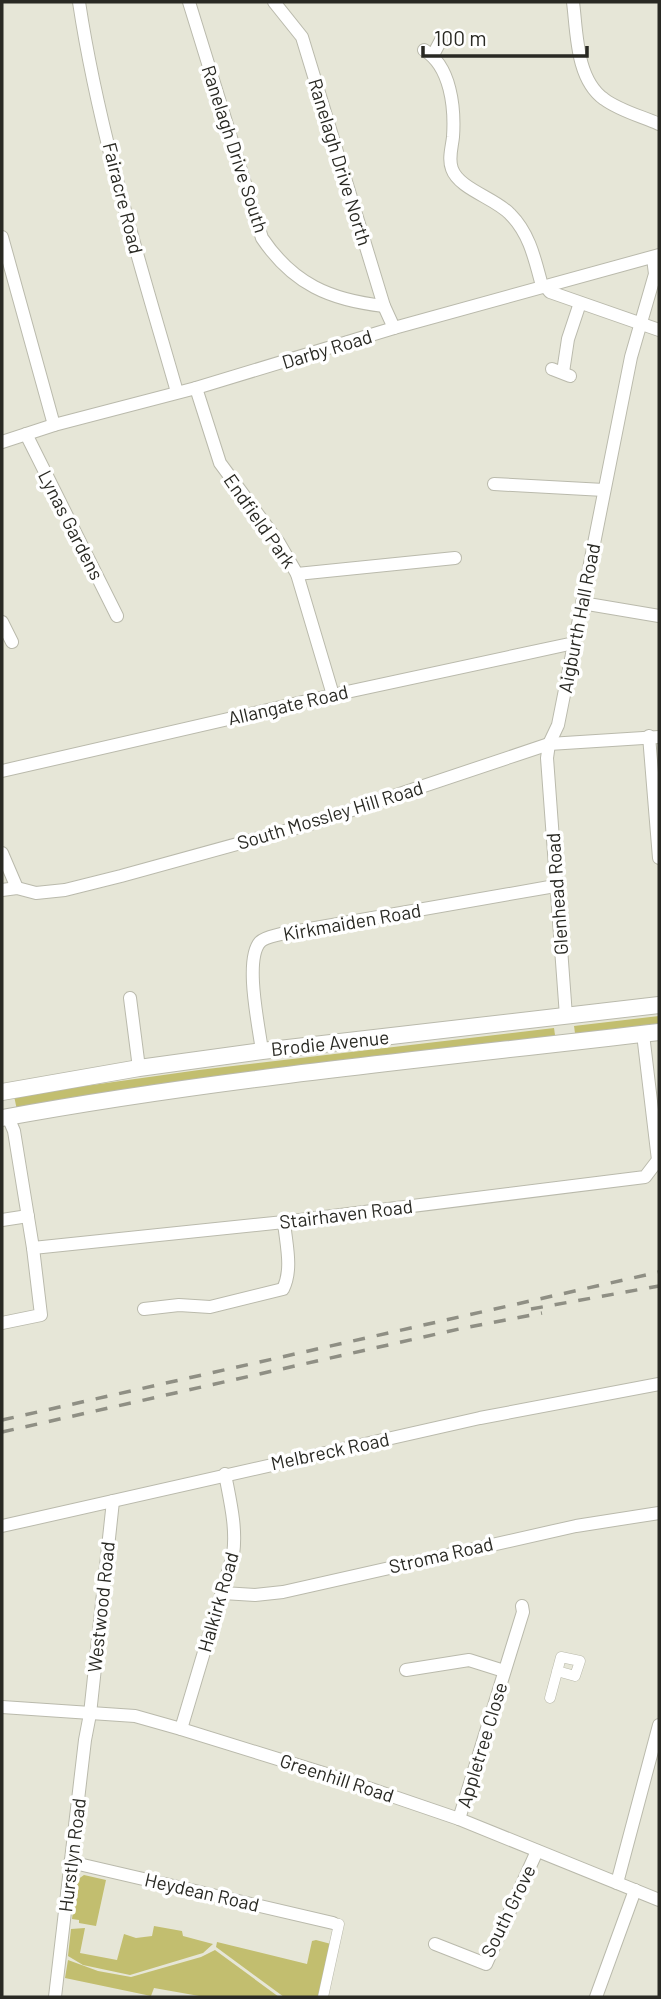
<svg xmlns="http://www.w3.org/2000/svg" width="661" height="1999" font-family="Barlow,sans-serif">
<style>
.green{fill:#c2be6f}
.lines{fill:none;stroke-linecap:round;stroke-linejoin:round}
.pedestrian-casing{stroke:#babaac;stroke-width:11}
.minor-casing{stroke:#babaac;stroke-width:14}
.tertiary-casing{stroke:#babaac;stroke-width:18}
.pedestrian{stroke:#fff;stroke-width:10}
.minor{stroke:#fff;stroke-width:12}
.tertiary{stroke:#fff;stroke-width:16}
.rail{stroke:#8f8f84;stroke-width:3.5;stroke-dasharray:12 12;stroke-linecap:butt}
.labels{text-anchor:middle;stroke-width:7;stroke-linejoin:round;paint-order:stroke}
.street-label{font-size:19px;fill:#292923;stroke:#fff}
</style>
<rect width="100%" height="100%" fill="#e6e6d7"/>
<!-- green -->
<g class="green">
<path d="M 659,1016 L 659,1030 L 576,1040 L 574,1026 Z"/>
<path d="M 554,1028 L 556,1042 L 17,1110 L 14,1096 L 199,1070 Z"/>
<path d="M 84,1875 L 106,1880 L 96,1926 L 79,1923 L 79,1920 L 72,1919 L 77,1880 Z"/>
<path d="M 154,1926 L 182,1931 L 183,1936 L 213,1944 L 203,1953 L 130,1975 L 83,1965 L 68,1956 L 71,1929 L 85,1928 L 80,1953 L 117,1960 L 124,1934 L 136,1938 L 152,1936 Z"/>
<path d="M 316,1940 L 331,1944 L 320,1997 L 284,1997 L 216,1947 L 217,1942 L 307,1964 L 312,1941 Z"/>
<path d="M 215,1950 L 279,1997 L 205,1997 L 154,1988 L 151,1996 L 65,1978 L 68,1960 L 98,1971 L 131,1977 L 201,1957 Z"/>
</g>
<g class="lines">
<!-- pedestrian casing -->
<g class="pedestrian-casing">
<g id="pedestrian">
<path d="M 550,1698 L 561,1657 L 580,1661 L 575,1676 L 557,1671"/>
<path d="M 323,1997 L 339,1924 L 333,1923"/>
</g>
</g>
<!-- minor casing -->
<g class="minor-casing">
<g id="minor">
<path d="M 79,2 C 99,134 140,263 177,392"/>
<path d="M 189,2 L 262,238 C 293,284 330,300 384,306"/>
<path d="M 274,2 L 302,37 L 384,306 L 394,328"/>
<path d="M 573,2 C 577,33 576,79 604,99 C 620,111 641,116 659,124"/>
<path d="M 424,50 C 451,66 455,108 453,137 C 452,147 448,159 452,169 C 459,189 495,198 510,214 C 530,234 535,260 542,286"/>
<path d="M 433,55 L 441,40"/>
<path d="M 2,237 L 54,425"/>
<path d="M 545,286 L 550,292 L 659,330"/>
<path d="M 552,369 L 570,376"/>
<path d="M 563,372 L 568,339 L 580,303"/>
<path d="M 196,388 L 220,463 L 279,543 L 297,574 L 333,695"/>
<path d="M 26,434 L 117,616"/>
<path d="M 2,442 L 54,425 L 196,388 L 394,328 L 659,255"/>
<path d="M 494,484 L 604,490"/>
<path d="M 297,574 L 455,558"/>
<path d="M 582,603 L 659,616"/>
<path d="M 2,622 L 12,642"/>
<path d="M 649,736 L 659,858"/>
<path d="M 2,771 L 333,695 L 574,643"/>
<path d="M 2,853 L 17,888"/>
<path d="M 2,890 L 17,888 L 36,893 L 65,890 L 121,876 L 310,824 L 549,744 L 659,737"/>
<path d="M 130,998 L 139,1068"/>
<path d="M 566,1016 L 547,758 L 549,744 L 558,725 L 631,357 L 655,274 L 653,258"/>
<path d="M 262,1051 C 259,1027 244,960 260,942 C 265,937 274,936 281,934 L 555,886"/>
<path d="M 8,1117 L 14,1131 L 33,1248 L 284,1222 L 645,1177 L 658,1160 L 643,1034"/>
<path d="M 2,1220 L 28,1216"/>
<path d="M 144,1309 L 179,1305 L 210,1307 L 283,1289 C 293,1269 286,1244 284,1222"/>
<path d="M 2,1323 L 41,1315 L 33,1248"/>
<path d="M 2,1526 L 480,1418 L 659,1384"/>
<path d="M 223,1593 L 255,1595 L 283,1592 L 576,1526 L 659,1513"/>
<path d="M 406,1670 L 469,1660 L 504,1671"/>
<path d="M 2,1707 L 135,1716 L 181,1729 L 336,1777 L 459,1819 L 659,1900"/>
<path d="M 181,1729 L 233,1555 C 237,1528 230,1501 225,1474"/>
<path d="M 459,1819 L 523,1612 L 522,1606"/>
<path d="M 70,1862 L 333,1923"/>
<path d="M 617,1883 L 659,1725"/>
<path d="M 435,1944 L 486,1964 L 537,1851"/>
<path d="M 55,1997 L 85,1740 L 90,1714 L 113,1501"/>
<path d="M 596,1997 L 635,1890"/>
</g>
</g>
<!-- tertiary casing -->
<g class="tertiary-casing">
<g id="tertiary">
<path d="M 2,1092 L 139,1068 L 262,1051 L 659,1005"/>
<path d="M 2,1118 C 219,1078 440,1058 659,1032"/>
</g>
</g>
<!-- pedestrian -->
<use href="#pedestrian" class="pedestrian"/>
<!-- minor -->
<use href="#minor" class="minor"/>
<!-- tertiary -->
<use href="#tertiary" class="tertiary"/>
<!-- rail -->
<g class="rail">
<path d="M 531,1309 L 659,1286"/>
<path d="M 2,1420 L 659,1272"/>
<path d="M 2,1432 L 459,1329 L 542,1313"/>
</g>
</g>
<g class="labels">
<!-- street labels -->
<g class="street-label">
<text transform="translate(235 149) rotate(72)" y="7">Ranelagh Drive South</text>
<text transform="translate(340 162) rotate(73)" y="7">Ranelagh Drive North</text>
<text transform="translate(123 198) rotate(76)" y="7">Fairacre Road</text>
<text transform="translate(327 349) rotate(-17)" y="7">Darby Road</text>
<text transform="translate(260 521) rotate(55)" y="7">Endfield Park</text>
<text transform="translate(71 525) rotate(63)" y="7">Lynas Gardens</text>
<text transform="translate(579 618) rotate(-79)" y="7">Aigburth Hall Road</text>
<text transform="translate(288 705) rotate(-13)" y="7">Allangate Road</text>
<text transform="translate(330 815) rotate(-17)" y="7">South Mossley Hill Road</text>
<text transform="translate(557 894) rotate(-94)" y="7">Glenhead Road</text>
<text transform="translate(352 922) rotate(-10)" y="7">Kirkmaiden Road</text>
<text transform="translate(330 1043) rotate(-6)" y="7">Brodie Avenue</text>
<text transform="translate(346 1214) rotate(-7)" y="7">Stairhaven Road</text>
<text transform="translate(330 1451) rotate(-12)" y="7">Melbreck Road</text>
<text transform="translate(441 1555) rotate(-13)" y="7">Stroma Road</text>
<text transform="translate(218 1602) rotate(-74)" y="7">Halkirk Road</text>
<text transform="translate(101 1607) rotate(-84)" y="7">Westwood Road</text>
<text transform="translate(482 1745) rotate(-73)" y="7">Appletree Close</text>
<text transform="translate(337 1778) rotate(18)" y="7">Greenhill Road</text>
<text transform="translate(72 1855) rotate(-83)" y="7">Hurstlyn Road</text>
<text transform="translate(202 1892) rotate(13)" y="7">Heydean Road</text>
<text transform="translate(508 1911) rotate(-64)" y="7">South Grove</text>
</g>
</g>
<!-- border -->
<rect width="661" height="1999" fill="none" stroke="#292923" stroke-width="7"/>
<!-- scale -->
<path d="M423 46v10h164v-10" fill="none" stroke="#292923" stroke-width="3.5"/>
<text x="434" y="46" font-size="21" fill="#292923" stroke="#ffffff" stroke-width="5" paint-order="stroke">100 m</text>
</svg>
